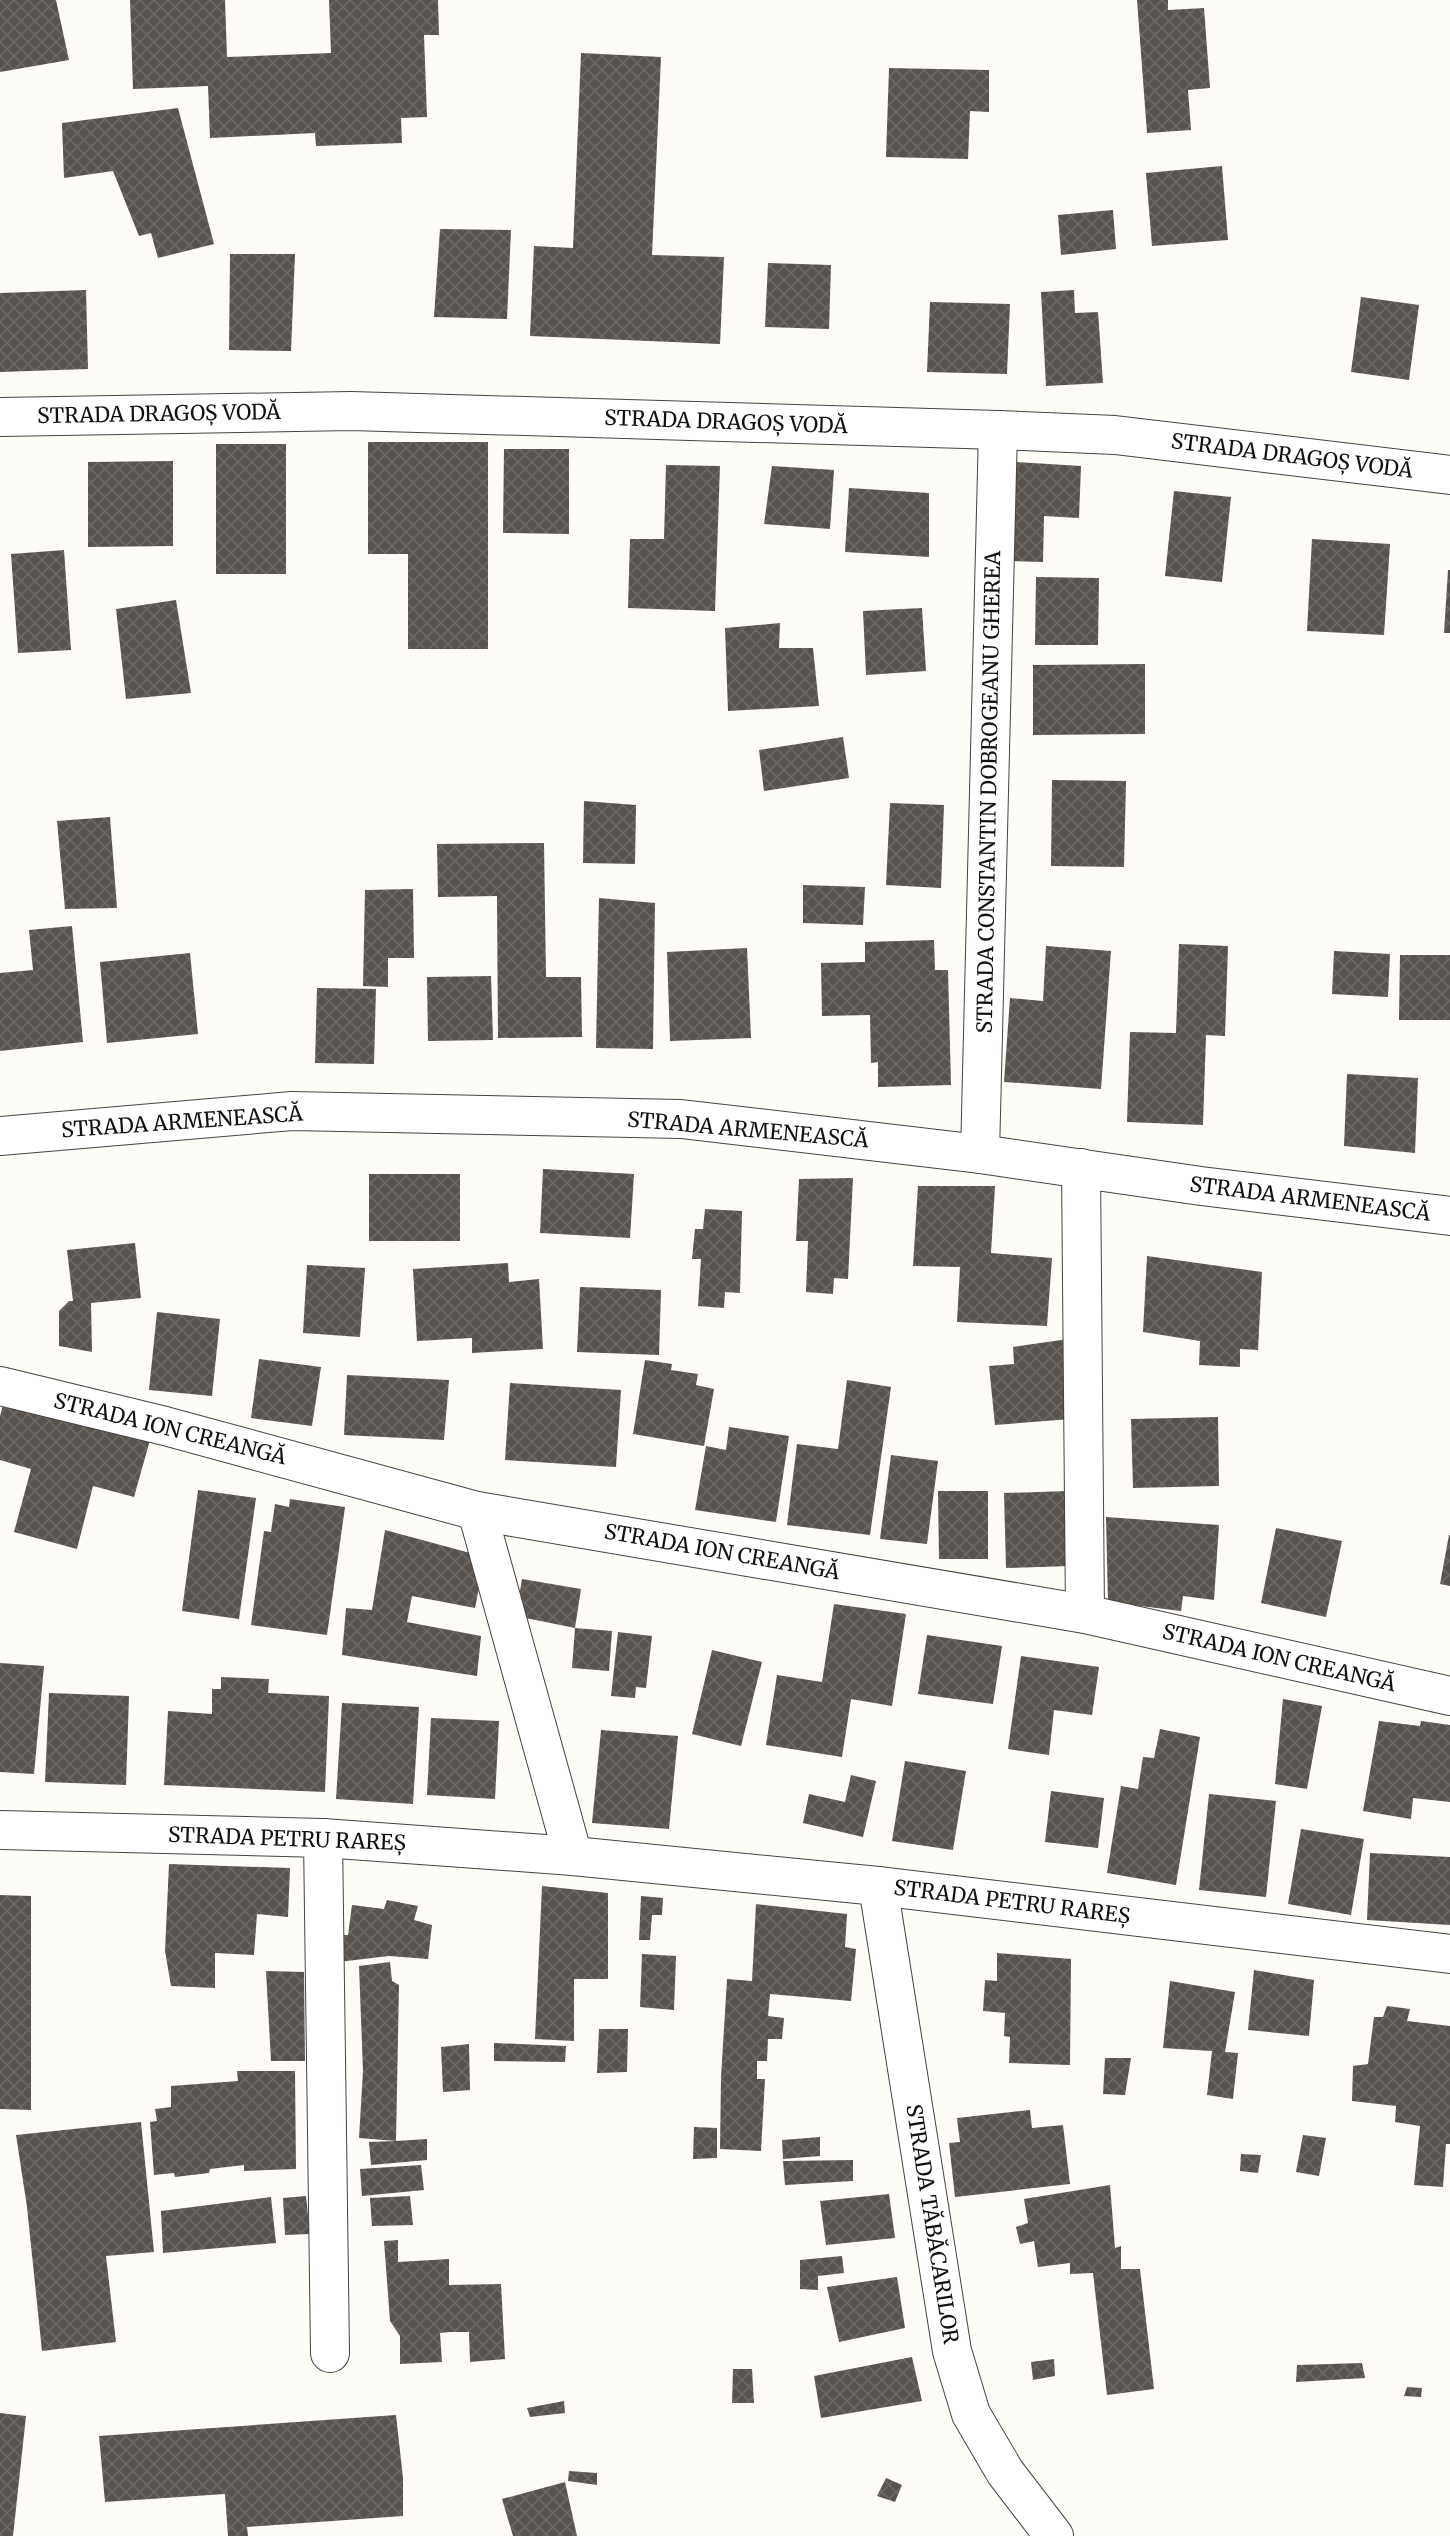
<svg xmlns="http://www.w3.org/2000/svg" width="1450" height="2536" font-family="Merriweather,serif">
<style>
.building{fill:url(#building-cross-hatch)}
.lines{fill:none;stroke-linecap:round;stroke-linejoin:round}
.minor-casing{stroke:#444;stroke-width:40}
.minor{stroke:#fff;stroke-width:38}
.labels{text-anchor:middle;stroke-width:7;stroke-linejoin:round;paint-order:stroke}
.street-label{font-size:21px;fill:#111;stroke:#fff}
</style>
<defs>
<pattern id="building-cross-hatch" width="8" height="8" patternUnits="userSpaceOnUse" patternTransform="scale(1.75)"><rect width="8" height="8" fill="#58534e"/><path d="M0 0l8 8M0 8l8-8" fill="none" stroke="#6b6763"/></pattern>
</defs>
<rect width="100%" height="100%" fill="#fefcf6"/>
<!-- building -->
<g class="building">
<path d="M 0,0 L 56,0 L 69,60 L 0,72 Z"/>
<path d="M 130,0 L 225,0 L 227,57 L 331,53 L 329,0 L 438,0 L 439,35 L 424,35 L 427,117 L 401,118 L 402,143 L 316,146 L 315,133 L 210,138 L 208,86 L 133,89 Z"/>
<path d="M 1137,0 L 1168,0 L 1168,10 L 1204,8 L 1210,88 L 1188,90 L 1191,130 L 1147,133 Z"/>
<path d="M 581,53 L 661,57 L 652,255 L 724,257 L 720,344 L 530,336 L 534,246 L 573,248 Z"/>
<path d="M 889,68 L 989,70 L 989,112 L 970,111 L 968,159 L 886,157 Z"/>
<path d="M 178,108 L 214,244 L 158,258 L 151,233 L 139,236 L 113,171 L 64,178 L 62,123 Z"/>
<path d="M 1222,166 L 1228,240 L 1152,246 L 1146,173 Z"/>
<path d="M 1113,210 L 1116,249 L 1061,255 L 1058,215 Z"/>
<path d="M 440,229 L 511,230 L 507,319 L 434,317 Z"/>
<path d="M 230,254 L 295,254 L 291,351 L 229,350 Z"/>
<path d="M 768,263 L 831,265 L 829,329 L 765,327 Z"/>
<path d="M 86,290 L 88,369 L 0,372 L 0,293 Z"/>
<path d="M 1074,290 L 1075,313 L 1098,312 L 1103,383 L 1046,386 L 1041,292 Z"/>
<path d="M 1361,297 L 1419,305 L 1409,380 L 1351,372 Z"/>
<path d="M 930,302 L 1010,304 L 1007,374 L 927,372 Z"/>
<path d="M 368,442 L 488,442 L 488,649 L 408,649 L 408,554 L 368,554 Z"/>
<rect x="216" y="444" width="70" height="130"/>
<path d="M 504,449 L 569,449 L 569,534 L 503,533 Z"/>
<path d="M 173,461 L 173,546 L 88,547 L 88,462 Z"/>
<path d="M 1016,462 L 1081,466 L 1079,518 L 1044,516 L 1043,562 L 1011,561 Z"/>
<path d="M 666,465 L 720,466 L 715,611 L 628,608 L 630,539 L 664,539 Z"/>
<path d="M 772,466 L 834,470 L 830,529 L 764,524 Z"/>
<path d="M 849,488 L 929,493 L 929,557 L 845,552 Z"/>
<path d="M 1174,491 L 1231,497 L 1222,582 L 1165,576 Z"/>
<path d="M 1312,539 L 1390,544 L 1384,635 L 1307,631 Z"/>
<path d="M 64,550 L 71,650 L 18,653 L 11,554 Z"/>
<path d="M 1448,570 L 1450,570 L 1450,633 L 1444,633 Z"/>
<path d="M 1036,577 L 1099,578 L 1098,645 L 1035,645 Z"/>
<path d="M 176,600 L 191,693 L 126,699 L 116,609 Z"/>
<path d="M 922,608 L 926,671 L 866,675 L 863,611 Z"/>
<path d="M 780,623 L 779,648 L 813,648 L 819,706 L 728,711 L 725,628 Z"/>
<path d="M 1145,664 L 1145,734 L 1033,735 L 1033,665 Z"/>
<path d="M 843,737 L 849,778 L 764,791 L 759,750 Z"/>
<path d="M 1052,780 L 1126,781 L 1124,867 L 1051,866 Z"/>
<path d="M 584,801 L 636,805 L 635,864 L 583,863 Z"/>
<path d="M 890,803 L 944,805 L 941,888 L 886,885 Z"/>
<path d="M 110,817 L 117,908 L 65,909 L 57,821 Z"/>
<path d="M 544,843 L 546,977 L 581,977 L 582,1037 L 498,1038 L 497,896 L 438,897 L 437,844 Z"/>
<path d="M 803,885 L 865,887 L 863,925 L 803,923 Z"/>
<path d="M 413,889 L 414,958 L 388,958 L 388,987 L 363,986 L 365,890 Z"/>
<path d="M 599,898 L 655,903 L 653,1049 L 596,1048 Z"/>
<path d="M 72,926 L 83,1042 L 0,1051 L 0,973 L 33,970 L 29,930 Z"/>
<path d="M 934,940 L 935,970 L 948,970 L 951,1085 L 878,1087 L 878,1062 L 871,1063 L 870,1015 L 822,1016 L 821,963 L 865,962 L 865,942 Z"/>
<path d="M 1179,944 L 1228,946 L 1225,1036 L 1206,1035 L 1203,1125 L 1127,1122 L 1130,1032 L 1176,1033 Z"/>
<path d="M 1046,946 L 1111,951 L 1101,1089 L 1004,1082 L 1010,998 L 1043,1001 Z"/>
<path d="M 747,948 L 751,1038 L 670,1041 L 667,952 Z"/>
<path d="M 1334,951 L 1390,954 L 1388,997 L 1332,994 Z"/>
<path d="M 190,953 L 198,1034 L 107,1043 L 100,962 Z"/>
<path d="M 1400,955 L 1450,955 L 1450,1020 L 1399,1020 Z"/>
<path d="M 491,976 L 493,1040 L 428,1041 L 427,977 Z"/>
<path d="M 317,988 L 376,989 L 374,1064 L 315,1063 Z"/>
<path d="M 1347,1074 L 1418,1078 L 1415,1153 L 1344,1146 Z"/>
<path d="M 543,1169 L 634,1174 L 630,1238 L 540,1233 Z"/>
<rect x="369" y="1174" width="91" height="67"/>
<path d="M 853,1178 L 848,1279 L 834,1278 L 833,1294 L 806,1292 L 808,1241 L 796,1241 L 799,1179 Z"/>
<path d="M 918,1186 L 995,1186 L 991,1253 L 1052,1258 L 1047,1326 L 957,1322 L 960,1267 L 913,1266 Z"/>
<path d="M 705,1209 L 742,1211 L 740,1293 L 725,1292 L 724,1308 L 698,1306 L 701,1259 L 692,1259 L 695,1229 L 703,1229 Z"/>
<path d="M 135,1243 L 141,1298 L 91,1303 L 92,1352 L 59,1346 L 59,1311 L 69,1301 L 73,1301 L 67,1250 Z"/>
<path d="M 1147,1256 L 1262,1272 L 1258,1350 L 1240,1349 L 1240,1367 L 1199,1365 L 1200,1341 L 1143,1332 Z"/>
<path d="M 508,1263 L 509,1282 L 539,1279 L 543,1349 L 472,1353 L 472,1338 L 417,1341 L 413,1269 Z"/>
<path d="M 307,1265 L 365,1268 L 360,1337 L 303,1333 Z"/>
<path d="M 580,1287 L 661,1290 L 659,1355 L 577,1352 Z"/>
<path d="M 157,1312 L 220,1319 L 212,1396 L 149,1390 Z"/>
<path d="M 1068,1339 L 1071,1419 L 995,1425 L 989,1366 L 1014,1364 L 1013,1347 Z"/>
<path d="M 259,1359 L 321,1367 L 312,1426 L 251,1418 Z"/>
<path d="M 645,1360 L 672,1364 L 671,1370 L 698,1374 L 696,1385 L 714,1389 L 704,1446 L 633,1434 Z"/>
<path d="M 347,1375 L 449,1380 L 444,1440 L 344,1435 Z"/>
<path d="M 847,1380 L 891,1387 L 870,1535 L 787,1525 L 797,1444 L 838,1449 Z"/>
<path d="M 510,1383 L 621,1390 L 616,1467 L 505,1460 Z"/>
<path d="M 4,1401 L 150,1440 L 134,1497 L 93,1486 L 77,1549 L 14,1532 L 31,1469 L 0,1460 L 0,1416 Z"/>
<path d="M 1218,1417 L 1219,1486 L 1133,1488 L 1131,1419 Z"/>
<path d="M 729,1427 L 789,1436 L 776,1522 L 695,1510 L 706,1446 L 726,1450 Z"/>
<path d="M 891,1455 L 938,1461 L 927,1544 L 880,1539 Z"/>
<path d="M 198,1490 L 256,1498 L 239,1619 L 182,1611 Z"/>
<path d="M 938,1491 L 988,1491 L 988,1559 L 939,1559 Z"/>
<path d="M 1069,1491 L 1071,1566 L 1006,1568 L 1004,1493 Z"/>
<path d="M 290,1499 L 345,1507 L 327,1635 L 251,1625 L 264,1531 L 271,1532 L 275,1504 L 289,1507 Z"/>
<path d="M 1106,1517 L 1219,1525 L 1214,1600 L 1183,1596 L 1181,1611 L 1108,1602 Z"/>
<path d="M 1276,1528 L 1342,1541 L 1326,1617 L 1261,1603 Z"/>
<path d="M 385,1530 L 485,1557 L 475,1608 L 412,1596 L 407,1622 L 481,1636 L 477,1676 L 342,1655 L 346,1608 L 372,1610 Z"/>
<path d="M 1449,1535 L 1450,1535 L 1450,1586 L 1440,1584 Z"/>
<path d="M 522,1579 L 581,1589 L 575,1628 L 612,1631 L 609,1671 L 572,1668 L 575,1628 L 516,1616 Z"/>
<path d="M 834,1604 L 906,1614 L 892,1706 L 851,1699 L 842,1757 L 766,1745 L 777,1675 L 822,1682 Z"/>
<path d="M 618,1632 L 652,1636 L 646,1688 L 636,1687 L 635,1698 L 611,1696 Z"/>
<path d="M 927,1635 L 1002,1646 L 993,1704 L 918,1694 Z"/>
<path d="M 712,1650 L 762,1662 L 741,1746 L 692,1734 Z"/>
<path d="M 1021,1656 L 1099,1667 L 1092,1715 L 1054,1710 L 1049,1755 L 1008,1749 Z"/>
<path d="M 0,1663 L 44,1666 L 34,1774 L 0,1772 Z"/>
<path d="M 221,1677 L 269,1679 L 268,1693 L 329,1696 L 325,1792 L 164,1785 L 168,1711 L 212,1714 L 212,1689 L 221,1689 Z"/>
<path d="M 49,1693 L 129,1696 L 126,1785 L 45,1782 Z"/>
<path d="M 1283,1699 L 1322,1706 L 1307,1789 L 1275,1784 Z"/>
<path d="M 342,1703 L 419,1707 L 413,1804 L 336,1799 Z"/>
<path d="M 431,1718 L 499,1721 L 495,1799 L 427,1795 Z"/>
<path d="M 1379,1721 L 1420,1726 L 1421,1721 L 1450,1725 L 1450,1802 L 1413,1798 L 1411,1819 L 1363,1811 Z"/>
<path d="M 1160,1729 L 1200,1737 L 1176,1885 L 1107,1873 L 1121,1786 L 1138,1789 L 1143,1757 L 1154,1758 Z"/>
<path d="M 601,1730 L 678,1736 L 669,1829 L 592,1823 Z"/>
<path d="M 905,1761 L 966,1771 L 953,1850 L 892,1841 Z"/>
<path d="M 851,1775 L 876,1781 L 863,1837 L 803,1823 L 809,1794 L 845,1802 Z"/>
<path d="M 1051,1791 L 1104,1798 L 1098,1848 L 1045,1842 Z"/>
<path d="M 1209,1794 L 1276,1801 L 1266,1897 L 1199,1890 Z"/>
<path d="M 1301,1829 L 1364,1839 L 1351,1915 L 1288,1904 Z"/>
<path d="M 1370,1853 L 1450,1857 L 1450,1925 L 1367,1920 Z"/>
<path d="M 169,1864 L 290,1868 L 288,1917 L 257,1914 L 254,1955 L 215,1953 L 215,1988 L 171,1986 L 165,1951 Z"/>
<path d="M 542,1886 L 608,1893 L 608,1979 L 574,1979 L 574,2041 L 535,2039 Z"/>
<path d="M 0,1895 L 31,1896 L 31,2110 L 0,2109 Z"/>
<path d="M 641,1896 L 663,1898 L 662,1915 L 652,1915 L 650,1940 L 639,1940 Z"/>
<path d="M 387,1900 L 418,1906 L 414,1920 L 432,1925 L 428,1959 L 389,1956 L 338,1962 L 341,1935 L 348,1935 L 352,1905 L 384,1909 Z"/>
<path d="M 756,1904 L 847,1914 L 845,1947 L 856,1949 L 851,2001 L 770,1994 L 768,2016 L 784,2018 L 782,2039 L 768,2039 L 767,2061 L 757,2061 L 757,2079 L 765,2079 L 761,2151 L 720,2149 L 721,2078 L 727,1979 L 752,1981 Z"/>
<path d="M 997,1953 L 1071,1959 L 1070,2065 L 1009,2063 L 1010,2037 L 1004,2036 L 1005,2013 L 983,2011 L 985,1980 L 997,1981 Z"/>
<path d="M 642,1954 L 676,1956 L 674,2010 L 640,2007 Z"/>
<path d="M 390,1962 L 392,1981 L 399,1985 L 396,2141 L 427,2139 L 427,2160 L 371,2165 L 369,2142 L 396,2141 L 359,2138 L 363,2071 L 359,1966 Z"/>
<path d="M 1254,1970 L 1314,1980 L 1309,2036 L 1248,2030 Z"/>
<path d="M 266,1971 L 304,1972 L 305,2061 L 271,2061 Z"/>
<path d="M 1170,1981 L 1235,1992 L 1225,2052 L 1238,2053 L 1233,2099 L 1207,2095 L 1212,2051 L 1163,2048 Z"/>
<path d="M 1387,2006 L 1410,2009 L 1407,2021 L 1450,2026 L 1450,2144 L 1446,2144 L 1443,2187 L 1414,2185 L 1420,2126 L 1395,2122 L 1396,2106 L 1352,2101 L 1353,2066 L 1368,2064 L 1374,2017 L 1383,2017 Z"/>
<path d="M 599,2029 L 628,2029 L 627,2072 L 597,2073 Z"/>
<path d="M 494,2043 L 566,2046 L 565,2062 L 494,2061 Z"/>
<path d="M 469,2044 L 470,2090 L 443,2092 L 441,2047 Z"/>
<path d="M 1105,2058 L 1131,2058 L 1125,2095 L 1103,2094 Z"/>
<path d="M 237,2071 L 295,2071 L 296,2169 L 244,2171 L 244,2165 L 210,2169 L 209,2173 L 175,2177 L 174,2173 L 154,2175 L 150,2122 L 157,2121 L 155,2109 L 171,2107 L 171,2086 L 238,2081 Z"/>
<path d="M 1030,2110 L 1032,2128 L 1063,2125 L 1070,2184 L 955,2197 L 949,2143 L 960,2142 L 957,2118 Z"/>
<path d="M 141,2122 L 154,2252 L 106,2256 L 116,2342 L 42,2351 L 27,2207 L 16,2135 Z"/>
<path d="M 694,2127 L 717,2128 L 717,2158 L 693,2159 Z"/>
<path d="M 1303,2135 L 1326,2138 L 1319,2176 L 1296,2172 Z"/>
<path d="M 820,2137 L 820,2156 L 783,2159 L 782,2140 Z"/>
<path d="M 1241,2154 L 1261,2155 L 1258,2173 L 1240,2171 Z"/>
<path d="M 853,2160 L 853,2181 L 785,2185 L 783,2161 Z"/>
<path d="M 421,2165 L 424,2190 L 362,2196 L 360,2169 Z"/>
<path d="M 1110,2185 L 1115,2248 L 1121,2246 L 1121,2269 L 1140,2269 L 1154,2389 L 1107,2395 L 1093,2273 L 1070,2274 L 1070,2263 L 1038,2267 L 1034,2241 L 1020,2244 L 1016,2227 L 1028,2223 L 1024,2199 Z"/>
<path d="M 889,2194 L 895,2238 L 826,2245 L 820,2201 Z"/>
<path d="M 306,2196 L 310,2234 L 285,2235 L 283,2198 Z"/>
<path d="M 410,2196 L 413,2225 L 372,2226 L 370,2198 Z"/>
<path d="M 271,2197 L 276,2243 L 163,2253 L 161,2211 Z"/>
<path d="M 398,2240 L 398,2262 L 449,2259 L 449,2285 L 501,2284 L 505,2359 L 470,2362 L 469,2332 L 450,2332 L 440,2333 L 442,2362 L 400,2364 L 400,2336 L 390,2321 L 384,2241 Z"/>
<path d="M 842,2256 L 844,2273 L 818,2276 L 818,2290 L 800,2289 L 800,2260 Z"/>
<path d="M 897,2277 L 905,2328 L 839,2342 L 827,2287 Z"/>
<path d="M 912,2357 L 922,2401 L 821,2418 L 814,2376 Z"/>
<path d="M 1054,2359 L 1055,2376 L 1033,2380 L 1031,2362 Z"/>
<path d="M 1362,2363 L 1365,2378 L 1296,2382 L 1297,2365 Z"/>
<path d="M 733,2369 L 752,2369 L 754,2403 L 732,2403 Z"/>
<path d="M 1407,2387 L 1422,2388 L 1421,2397 L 1404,2396 Z"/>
<path d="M 564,2401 L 565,2413 L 530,2417 L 527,2408 Z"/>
<path d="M 0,2413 L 26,2416 L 13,2536 L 0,2536 Z"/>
<path d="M 396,2415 L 403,2478 L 403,2516 L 247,2527 L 248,2536 L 228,2536 L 225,2494 L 105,2502 L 99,2436 Z"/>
<path d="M 569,2471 L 597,2473 L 597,2485 L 568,2481 Z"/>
<path d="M 886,2478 L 902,2485 L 895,2502 L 877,2496 Z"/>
<path d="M 565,2482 L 577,2536 L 513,2536 L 502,2499 Z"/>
</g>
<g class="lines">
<!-- minor casing -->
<g class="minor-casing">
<g id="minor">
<path d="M 0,417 L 351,411 L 998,430 L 1115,435 L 1450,475"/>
<path d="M 0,1136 L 292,1111 L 681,1119 L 980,1154 L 1201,1186 L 1450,1216"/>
<path d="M 980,1154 L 998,430"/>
<path d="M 1081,1168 L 1085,1614"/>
<path d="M 0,1386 L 165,1426 L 477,1511 L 1085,1614 L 1450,1696"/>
<path d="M 477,1511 L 573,1856"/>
<path d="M 0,1830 L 323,1838 L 573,1856 L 878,1886 L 1450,1954"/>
<path d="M 323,1838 L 330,2353"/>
<path d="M 878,1886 L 952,2351 L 971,2414 L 1005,2472 L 1054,2536"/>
</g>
</g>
<!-- minor -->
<use href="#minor" class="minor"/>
</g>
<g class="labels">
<!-- street labels -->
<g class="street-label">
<text transform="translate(159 414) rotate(-1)" y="7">STRADA DRAGOȘ VODĂ</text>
<text transform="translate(726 422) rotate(2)" y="7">STRADA DRAGOȘ VODĂ</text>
<text transform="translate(1292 456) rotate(7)" y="7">STRADA DRAGOȘ VODĂ</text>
<text transform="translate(989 792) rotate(-89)" y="7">STRADA CONSTANTIN DOBROGEANU GHEREA</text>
<text transform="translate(182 1122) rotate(-4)" y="7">STRADA ARMENEASCĂ</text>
<text transform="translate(748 1130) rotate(5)" y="7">STRADA ARMENEASCĂ</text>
<text transform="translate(1310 1199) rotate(7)" y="7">STRADA ARMENEASCĂ</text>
<text transform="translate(170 1429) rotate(14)" y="7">STRADA ION CREANGĂ</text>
<text transform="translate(722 1552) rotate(10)" y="7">STRADA ION CREANGĂ</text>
<text transform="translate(1279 1658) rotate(13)" y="7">STRADA ION CREANGĂ</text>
<text transform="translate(287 1839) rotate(2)" y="7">STRADA PETRU RAREȘ</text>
<text transform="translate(1012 1902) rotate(7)" y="7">STRADA PETRU RAREȘ</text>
<text transform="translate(932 2224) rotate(81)" y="7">STRADA TĂBĂCARILOR</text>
</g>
</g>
</svg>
